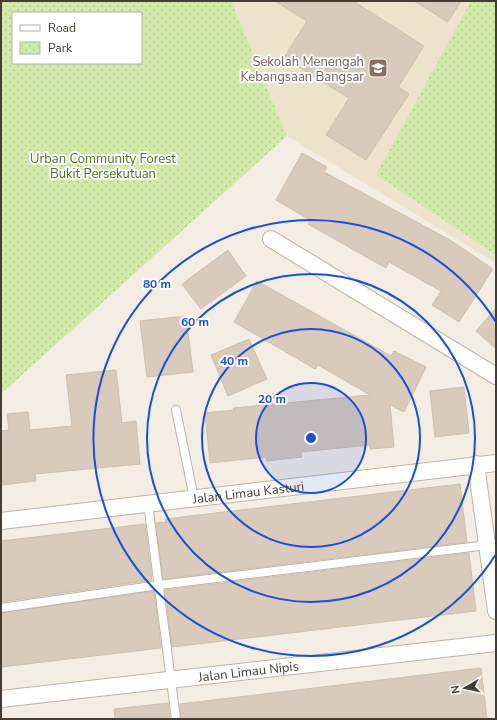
<svg xmlns="http://www.w3.org/2000/svg" width="497" height="720" font-family="'Nunito Sans',sans-serif">
<style>
.education{fill:#ede2cc}
.park{fill:url(#park-dots);fill-rule:evenodd}
.building{fill:#d8cbbb;stroke:#d0c0ab}
.lines{fill:none;stroke-linecap:round;stroke-linejoin:round}
.service-casing{stroke:#bfb5a6;stroke-width:10}
.minor-casing{stroke:#bfb5a6;stroke-width:18}
.service{stroke:#fff;stroke-width:8}
.minor{stroke:#fff;stroke-width:16}
.ring{fill:none;stroke:#1d4ed8;stroke-width:2}
.labels{text-anchor:middle;stroke-width:4;stroke-linejoin:round;paint-order:stroke}
.education-label{font-size:13px;fill:#785e54;stroke:#fff;text-anchor:end}
.park-label{font-size:13px;fill:#4a7a24;stroke:#fff}
.street-label{font-size:13px;fill:#453d33;stroke:#fff}
.centre{fill:#1d4ed8;stroke:#fff;stroke-width:2}
.ring-label{font-size:12px;text-anchor:middle;font-weight:bold;fill:#1d4ed8;stroke:#fff;stroke-width:4;stroke-linejoin:round;paint-order:stroke}
</style>
<defs>
<pattern id="park-dots" width="8" height="8" patternUnits="userSpaceOnUse"><rect width="8" height="8" fill="#d1eaa9"/><path d="M2 2h.1M6 6h.1" fill="none" stroke="#b5ca92" stroke-width="1.8" stroke-linecap="round"/></pattern>
</defs>
<rect width="100%" height="100%" fill="#f3ede4"/>
<!-- education -->
<path class="education" d="M 231,1 L 496,1 L 496,263 L 287,136 Z"/>
<!-- park -->
<g class="park">
<path d="M 1,1 L 231,1 L 287,136 L 1,394 ZM 13,13 L 141,13 L 141,63 L 13,63 Z"/>
<path d="M 471,1 L 496,1 L 496,255 L 376,175 Z"/>
</g>
<!-- building -->
<g class="building">
<path d="M 275,1 L 353,1 L 424,46 L 398,87 L 409,94 L 366,160 L 326,135 L 349,98 L 284,58 L 307,21 Z"/>
<path d="M 414,1 L 461,1 L 448,22 Z"/>
<path d="M 302,153 L 327,167 L 324,172 L 450,240 L 493,269 L 459,322 L 432,305 L 441,291 L 389,262 L 386,268 L 354,250 L 308,224 L 310,220 L 276,200 Z"/>
<path d="M 228,250 L 246,276 L 201,309 L 182,284 Z"/>
<path d="M 257,281 L 391,356 L 394,351 L 426,367 L 404,412 L 390,405 L 394,447 L 370,449 L 369,445 L 301,452 L 302,457 L 267,461 L 266,457 L 210,463 L 205,413 L 234,410 L 233,408 L 370,395 L 318,365 L 315,369 L 234,322 Z"/>
<path d="M 496,308 L 496,349 L 476,331 Z"/>
<path d="M 186,316 L 193,372 L 147,377 L 140,321 Z"/>
<path d="M 249,339 L 267,379 L 228,396 L 211,355 Z"/>
<path d="M 116,370 L 122,423 L 136,421 L 140,464 L 35,474 L 36,481 L 1,485 L 1,431 L 9,430 L 7,414 L 28,412 L 30,430 L 72,426 L 66,375 Z"/>
<path d="M 464,387 L 469,433 L 435,437 L 430,391 Z"/>
<path d="M 460,484 L 467,542 L 163,579 L 156,523 L 166,522 L 165,519 Z"/>
<path d="M 145,524 L 152,580 L 1,602 L 1,541 Z"/>
<path d="M 469,553 L 476,611 L 172,647 L 165,590 Z"/>
<path d="M 154,591 L 161,648 L 1,667 L 1,613 Z"/>
<path d="M 481,668 L 487,719 L 181,719 L 180,704 Z"/>
<path d="M 168,703 L 170,719 L 115,719 L 114,709 Z"/>
</g>
<g class="lines">
<!-- service casing -->
<g class="service-casing">
<g id="service">
<path d="M 176,410 L 194,498"/>
<path d="M 148,503 L 176,719"/>
<path d="M 1,608 L 159,585 L 496,544"/>
</g>
</g>
<!-- minor casing -->
<g class="minor-casing">
<g id="minor">
<path d="M 271,239 L 496,376"/>
<path d="M 476,464 L 496,611"/>
<path id="s1" d="M 1,521 L 496,463"/>
<path id="s2" d="M 1,699 L 496,643"/>
</g>
</g>
<!-- service -->
<use href="#service" class="service"/>
<!-- minor -->
<use href="#minor" class="minor"/>
</g>
<!-- distance rings -->
<circle cx="311" cy="438" r="55" fill="#1d4ed8" fill-opacity=".12"/>
<g class="ring">
<circle cx="311" cy="438" r="55"/>
<circle cx="311" cy="438" r="109"/>
<circle cx="311" cy="438" r="164"/>
<path d="M496 554A218 218 0 1 1 496 322"/>
</g>
<!-- icons -->
<defs>
<g id="school-square" transform="scale(1)"><rect x="-9" y="-9" width="18" height="18" rx="4" fill="#8d6e63" stroke="#fff"/><path d="M0-5L7-2L0 1L-7-2ZM-4 1L0 2.5L4 1V4Q0 6-4 4Z" fill="#fff"/></g>
</defs>
<g fill-rule="evenodd">
<use href="#school-square" x="378" y="68"/>
</g>
<g class="labels">
<!-- education labels -->
<g class="education-label">
<text x="364" y="66">Sekolah Menengah<tspan x="364" dy="15">Kebangsaan Bangsar</tspan></text>
</g>
<!-- park labels -->
<g class="park-label">
<text x="103" y="163">Urban Community Forest<tspan x="103" dy="15">Bukit Persekutuan</tspan></text>
</g>
<!-- street labels -->
<g class="street-label">
<text dy="5" stroke="none"><textPath href="#s1" startOffset="249">Jalan Limau Kasturi</textPath></text>
<text dy="5" stroke="none"><textPath href="#s2" startOffset="249">Jalan Limau Nipis</textPath></text>
</g>
</g>
<circle cx="311" cy="438" r="6" class="centre"/>
<g class="ring-label">
<text x="157" y="288">80 m</text>
<text x="195" y="326">60 m</text>
<text x="234" y="365">40 m</text>
<text x="272" y="403">20 m</text>
</g>
<!-- border -->
<rect width="497" height="720" fill="none" stroke="#453d33" stroke-width="4"/>
<!-- legend -->
<rect x="12" y="12" width="130" height="52" fill="#ffffff" stroke="#b5b1ad"/>
<rect x="20" y="25" width="20" height="6" fill="#ffffff" stroke="#b5b1ad"/>
<text x="48" y="32" font-size="12" fill="#453d33">Road</text>
<rect x="20" y="42" width="20" height="12" fill="url(#park-dots)" stroke="#b5b1ad"/>
<text x="48" y="52" font-size="12" fill="#453d33">Park</text>
<!-- north arrow -->
<g transform="translate(465 688) rotate(261)" stroke="#ffffff" stroke-width="3" paint-order="stroke">
<path d="M0-3L7 15L0 10L-7 15Z" fill="#453d33"/>
<text y="-6" font-size="11" font-weight="bold" text-anchor="middle" fill="#453d33">N</text>
</g>
</svg>
